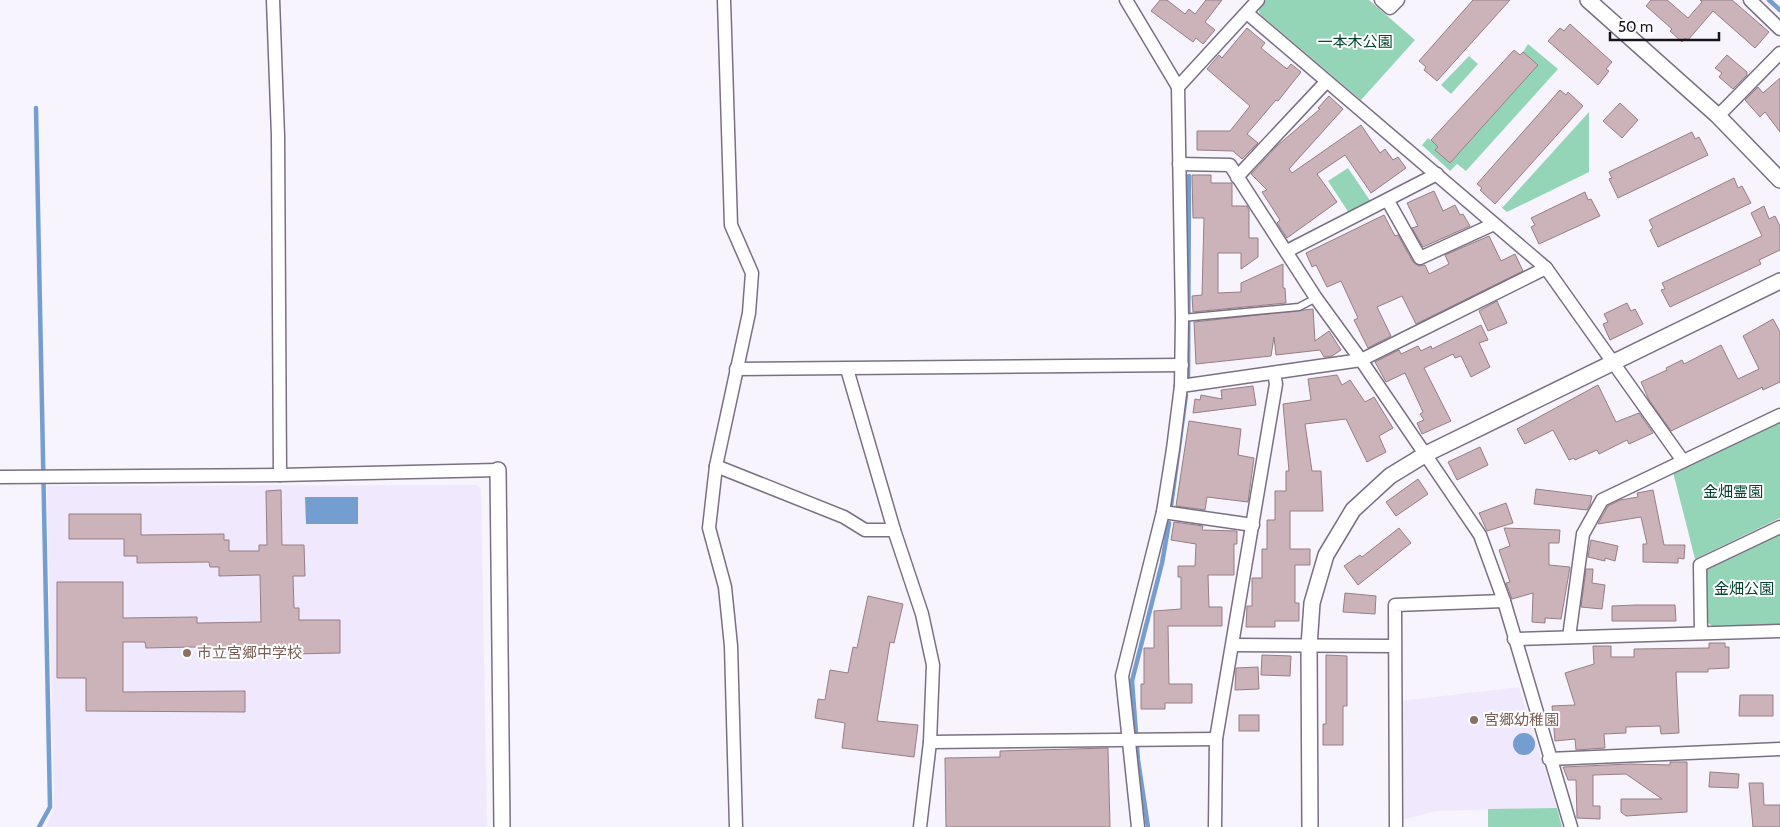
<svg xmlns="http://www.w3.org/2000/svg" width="1780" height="827" font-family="Cabin,'Noto Sans JP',sans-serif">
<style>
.education{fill:#f0e8fd}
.green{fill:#95d5b7}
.water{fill:#739ecf}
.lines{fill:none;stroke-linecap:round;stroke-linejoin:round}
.stream{stroke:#739ecf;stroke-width:4.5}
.building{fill:#ccb2b9;stroke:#967e84}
.service-casing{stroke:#797083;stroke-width:9}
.minor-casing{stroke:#797083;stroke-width:15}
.tertiary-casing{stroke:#797083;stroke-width:18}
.service{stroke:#fff;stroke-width:6}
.minor{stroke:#fff;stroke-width:12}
.tertiary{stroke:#fff;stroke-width:15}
.education-dot{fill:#8d6e63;stroke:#fff;stroke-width:2}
.labels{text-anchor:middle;stroke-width:4;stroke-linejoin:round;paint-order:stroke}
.park-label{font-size:15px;fill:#04432e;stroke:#fff}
.education-label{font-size:15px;fill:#785e54;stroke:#fff;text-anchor:start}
</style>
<rect width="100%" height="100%" fill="#f8f4fd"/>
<!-- education -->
<g class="education">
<path d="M 477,485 L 481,489 L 487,827 L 46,827 L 54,809 L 47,486 Z"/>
<path d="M 1519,687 L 1557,808 L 1437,811 L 1401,820 L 1400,701 Z"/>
</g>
<!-- green -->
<g class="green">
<path d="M 1266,0 L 1369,0 L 1415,40 L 1361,100 L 1260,14 L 1258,9 Z"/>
<path d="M 1528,44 L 1558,69 L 1466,171 L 1457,164 L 1450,171 L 1422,145 L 1428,138 L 1438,147 L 1436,149 L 1450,163 L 1538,65 L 1523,52 Z"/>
<path d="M 1469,56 L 1478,64 L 1451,94 L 1441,85 Z"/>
<path d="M 1589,112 L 1589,172 L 1507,212 L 1502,208 Z"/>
<path d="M 1348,168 L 1371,202 L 1349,213 L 1328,181 Z"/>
<path d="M 1780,421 L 1780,518 L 1695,559 L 1673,472 Z"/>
<path d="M 1780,533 L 1780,624 L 1712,626 L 1707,622 L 1706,574 L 1708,566 Z"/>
<path d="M 1557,808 L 1562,827 L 1488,827 L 1488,809 Z"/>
</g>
<!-- water -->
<g class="water">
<path d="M 305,497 L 358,497 L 358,524 L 306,524 Z"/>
<circle cx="1524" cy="744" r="11"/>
</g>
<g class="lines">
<!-- stream -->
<g class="stream">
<path d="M 1769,0 L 1780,10"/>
<path d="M 36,108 L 50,807 L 39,827"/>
<path d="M 1188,377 L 1189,176"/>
<path d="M 1171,506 L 1186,395"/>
<path d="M 1148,827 L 1138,760 L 1132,681 L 1162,563 L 1169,523"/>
</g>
</g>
<!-- building -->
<g class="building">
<path d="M 1160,0 L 1167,0 L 1185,14 L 1189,9 L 1195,14 L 1206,0 L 1222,0 L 1205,22 L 1215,30 L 1203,44 L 1196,38 L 1193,42 L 1151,11 Z"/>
<path d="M 1473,0 L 1510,0 L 1437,81 L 1424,70 L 1426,67 L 1419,61 Z"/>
<path d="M 1651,0 L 1667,0 L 1688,18 L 1702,2 L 1700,0 L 1732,0 L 1769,32 L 1755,48 L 1713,11 L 1688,40 L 1685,38 L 1682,42 L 1670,31 L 1672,29 L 1646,6 Z"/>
<path d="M 1570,24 L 1612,62 L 1606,69 L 1609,71 L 1598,85 L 1548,41 L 1560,28 L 1564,31 Z"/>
<path d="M 1247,28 L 1265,43 L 1261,48 L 1287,69 L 1291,64 L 1301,72 L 1278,101 L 1276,100 L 1247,134 L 1258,143 L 1242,159 L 1233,151 L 1197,150 L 1197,131 L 1230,131 L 1250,106 L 1207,69 L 1219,55 L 1222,58 Z"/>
<path d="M 1514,50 L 1520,55 L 1523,52 L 1538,65 L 1450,163 L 1435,150 L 1438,147 L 1431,140 Z"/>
<path d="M 1727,55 L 1747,72 L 1747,75 L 1733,89 L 1719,77 L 1722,73 L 1715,68 Z"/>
<path d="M 1780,78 L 1780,132 L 1765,112 L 1760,117 L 1745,100 L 1758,87 L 1763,93 Z"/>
<path d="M 1560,90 L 1566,95 L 1568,92 L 1583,106 L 1495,204 L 1480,190 L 1482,188 L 1477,184 Z"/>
<path d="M 1329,96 L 1343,109 L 1289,169 L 1292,173 L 1361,125 L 1380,153 L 1385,149 L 1393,160 L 1398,157 L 1406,168 L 1371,193 L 1345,155 L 1317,174 L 1337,202 L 1287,238 L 1277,223 L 1280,220 L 1262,192 L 1267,190 L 1251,174 L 1277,146 L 1320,109 L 1318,108 Z"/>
<path d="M 1620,103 L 1638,120 L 1622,138 L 1603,121 Z"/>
<path d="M 1692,132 L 1695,139 L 1699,137 L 1708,155 L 1618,198 L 1609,179 L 1612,178 L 1609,172 Z"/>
<path d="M 1192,175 L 1211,175 L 1211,183 L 1232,183 L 1232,206 L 1247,206 L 1249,210 L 1249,238 L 1258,238 L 1258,257 L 1241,269 L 1241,253 L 1218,253 L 1218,293 L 1241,292 L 1241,283 L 1283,264 L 1283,288 L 1285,288 L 1286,303 L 1193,312 L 1192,296 L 1202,295 L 1204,218 L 1193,218 Z"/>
<path d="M 1734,178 L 1738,188 L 1742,186 L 1751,203 L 1658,247 L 1650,230 L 1653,228 L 1649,220 Z"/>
<path d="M 1434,191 L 1443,211 L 1455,205 L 1460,215 L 1463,214 L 1470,226 L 1423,247 L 1412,228 L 1418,226 L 1407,203 Z"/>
<path d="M 1585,192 L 1588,200 L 1591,199 L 1600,216 L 1539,244 L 1531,227 L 1535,225 L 1531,218 Z"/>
<path d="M 1764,206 L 1769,219 L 1775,216 L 1780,226 L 1780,250 L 1759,260 L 1761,264 L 1670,307 L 1661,290 L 1665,289 L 1662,283 L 1762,236 L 1751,213 Z"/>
<path d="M 1384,215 L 1395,236 L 1398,235 L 1413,262 L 1419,266 L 1425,265 L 1429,274 L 1449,264 L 1445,255 L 1489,236 L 1501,261 L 1515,254 L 1523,271 L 1416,324 L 1402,296 L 1377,307 L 1391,336 L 1368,348 L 1354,320 L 1358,318 L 1341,281 L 1327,287 L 1316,265 L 1312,267 L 1306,253 Z"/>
<path d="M 1497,301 L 1507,323 L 1488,331 L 1479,311 Z"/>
<path d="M 1627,303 L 1631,311 L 1635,309 L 1643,324 L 1610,340 L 1603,324 L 1608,322 L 1604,314 Z"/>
<path d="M 1313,309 L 1315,341 L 1329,331 L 1341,350 L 1332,356 L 1324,357 L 1320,350 L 1276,355 L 1274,337 L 1271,356 L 1196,364 L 1194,322 Z"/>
<path d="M 1773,319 L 1780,332 L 1780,382 L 1763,390 L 1762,387 L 1759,389 L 1671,431 L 1649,400 L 1641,382 L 1667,370 L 1666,368 L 1682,360 L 1684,364 L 1721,345 L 1738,379 L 1759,369 L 1743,336 Z"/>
<path d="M 1481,325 L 1488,340 L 1479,343 L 1490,367 L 1471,377 L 1461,356 L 1455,358 L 1453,354 L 1424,368 L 1451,421 L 1422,434 L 1417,423 L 1424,420 L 1420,414 L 1423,412 L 1405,373 L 1386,382 L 1375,362 L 1399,350 L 1401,354 L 1418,346 L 1421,351 L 1431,346 L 1432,349 Z"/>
<path d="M 1337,375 L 1342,385 L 1350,380 L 1365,402 L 1374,397 L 1393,428 L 1379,436 L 1386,452 L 1367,462 L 1346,419 L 1305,424 L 1312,471 L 1321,471 L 1323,511 L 1290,511 L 1290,549 L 1310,549 L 1310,565 L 1295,565 L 1295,603 L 1299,603 L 1299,621 L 1275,621 L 1275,627 L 1246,627 L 1247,606 L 1252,606 L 1252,578 L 1262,578 L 1262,549 L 1267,549 L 1267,520 L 1275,520 L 1275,491 L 1286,491 L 1286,471 L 1289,471 L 1283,404 L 1311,400 L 1308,379 Z"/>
<path d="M 1598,385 L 1616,422 L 1639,413 L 1653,433 L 1629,444 L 1627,440 L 1599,454 L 1597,450 L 1575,460 L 1574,458 L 1569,460 L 1553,430 L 1525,444 L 1517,429 Z"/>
<path d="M 1253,386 L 1256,405 L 1193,413 L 1195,399 L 1200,400 L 1201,395 L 1222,399 L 1221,390 Z"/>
<path d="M 1189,421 L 1241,429 L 1238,455 L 1254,458 L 1248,502 L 1207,497 L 1205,510 L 1176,506 Z"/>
<path d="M 1480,447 L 1488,465 L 1457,480 L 1448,462 Z"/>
<path d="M 1418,479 L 1428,494 L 1396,516 L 1386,502 Z"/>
<path d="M 1536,489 L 1592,496 L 1590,505 L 1587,510 L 1534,504 Z"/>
<path d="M 281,490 L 282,545 L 304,545 L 305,576 L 293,576 L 294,608 L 299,608 L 299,620 L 340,620 L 340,653 L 242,655 L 241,646 L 146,648 L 145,642 L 123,642 L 123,692 L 245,691 L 245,712 L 86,711 L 86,678 L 57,678 L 57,582 L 123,582 L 123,618 L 197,617 L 197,623 L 261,622 L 260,575 L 219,576 L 219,567 L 210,567 L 209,562 L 137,563 L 137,556 L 124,556 L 124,539 L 69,539 L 69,514 L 141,514 L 141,535 L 224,534 L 224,540 L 229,540 L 229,551 L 259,551 L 259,545 L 267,545 L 266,491 Z"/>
<path d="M 1653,490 L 1664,545 L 1685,545 L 1684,559 L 1678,558 L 1678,563 L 1643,562 L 1643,544 L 1647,544 L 1641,517 L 1598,524 L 1608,506 L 1620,500 L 1638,497 L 1637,493 Z"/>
<path d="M 1506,503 L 1513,523 L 1487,531 L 1479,513 Z"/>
<path d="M 1174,522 L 1203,526 L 1202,530 L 1237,531 L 1237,544 L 1234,544 L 1234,575 L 1208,575 L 1209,607 L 1222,607 L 1222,626 L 1168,626 L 1169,684 L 1192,684 L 1192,703 L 1165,703 L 1165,709 L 1141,709 L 1141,684 L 1144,684 L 1144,648 L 1154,648 L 1154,611 L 1181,609 L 1181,577 L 1178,577 L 1178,566 L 1195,566 L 1196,544 L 1171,540 Z"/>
<path d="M 1399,528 L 1411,543 L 1358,585 L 1344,566 L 1360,555 L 1362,557 Z"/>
<path d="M 1504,528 L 1560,530 L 1559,543 L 1549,543 L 1549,565 L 1570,567 L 1561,619 L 1545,618 L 1545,623 L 1532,622 L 1533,593 L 1512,599 L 1506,583 L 1510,582 L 1499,550 L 1510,546 Z"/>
<path d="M 1591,540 L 1618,546 L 1615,561 L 1605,558 L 1605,561 L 1588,557 Z"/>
<path d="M 1586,569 L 1593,569 L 1592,583 L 1605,585 L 1602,609 L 1581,607 Z"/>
<path d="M 1345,593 L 1376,596 L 1375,614 L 1343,612 Z"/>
<path d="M 868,596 L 903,604 L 894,643 L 890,642 L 877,721 L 918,725 L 914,757 L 842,748 L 845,723 L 815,718 L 818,699 L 825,700 L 830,670 L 848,673 L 853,647 L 857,648 Z"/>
<path d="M 1635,605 L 1675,605 L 1676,621 L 1612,621 L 1612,606 Z"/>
<path d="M 1709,643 L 1725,643 L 1725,647 L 1729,647 L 1729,668 L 1708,669 L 1708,672 L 1676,672 L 1679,733 L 1661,734 L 1660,726 L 1626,727 L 1626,733 L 1604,734 L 1605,748 L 1576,750 L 1575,739 L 1555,741 L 1552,706 L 1575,705 L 1565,673 L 1594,664 L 1593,646 L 1611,646 L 1611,657 L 1634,657 L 1634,649 L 1709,648 Z"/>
<path d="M 1262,655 L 1291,656 L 1290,676 L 1261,675 Z"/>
<path d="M 1326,655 L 1347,656 L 1347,706 L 1343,706 L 1343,745 L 1323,745 L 1323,724 L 1326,724 Z"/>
<path d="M 1258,667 L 1259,689 L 1235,690 L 1236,668 Z"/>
<path d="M 1740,695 L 1773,695 L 1773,716 L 1739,716 Z"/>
<rect x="1239" y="715" width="20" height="16"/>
<path d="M 1108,748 L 1110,827 L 946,827 L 945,758 L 1000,757 L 1000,751 Z"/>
<path d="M 1670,762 L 1687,762 L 1687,812 L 1626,816 L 1621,812 L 1621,799 L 1662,799 L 1626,774 L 1593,775 L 1593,806 L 1600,806 L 1600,819 L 1577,818 L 1576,780 L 1568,780 L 1563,767 L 1630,764 L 1670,765 Z"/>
<path d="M 1710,772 L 1739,774 L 1738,788 L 1709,787 Z"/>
<path d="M 1749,783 L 1763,783 L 1764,805 L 1780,805 L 1780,827 L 1753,827 Z"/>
</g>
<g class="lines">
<!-- service casing -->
<g class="service-casing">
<path id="service" d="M 1182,318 L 1299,307 L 1316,298"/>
</g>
<!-- minor casing -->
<g class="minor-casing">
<g id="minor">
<path d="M 273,0 L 278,136 L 280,475"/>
<path d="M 724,0 L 731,225 L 752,273 L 749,313 L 716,466 L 709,528 L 725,587 L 731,646 L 736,827"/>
<path d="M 1126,0 L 1178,87 L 1182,318 L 1181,386 L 1173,449 L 1163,512 L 1122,676 L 1138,827"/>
<path d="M 1381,0 L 1390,8 L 1398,0"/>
<path d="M 1750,0 L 1780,29"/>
<path d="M 1247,13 L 1546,268 L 1683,461"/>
<path d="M 1178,87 L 1258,0"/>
<path d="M 1718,116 L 1780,53"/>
<path d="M 1179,164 L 1230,165 L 1316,298 L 1361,360 L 1480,535 L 1504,601 L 1571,827"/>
<path d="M 1237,177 L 1326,82"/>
<path d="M 1388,201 L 1420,258 L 1494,224"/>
<path d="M 1287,251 L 1437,174"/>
<path d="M 736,369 L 1182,365"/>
<path d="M 847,369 L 894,530 L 922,614 L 933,665 L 930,742 L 920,827"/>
<path d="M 1181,386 L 1361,360 L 1546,268"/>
<path d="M 716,466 L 844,517 L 865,530 L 894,530"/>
<path d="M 0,477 L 280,475 L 498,470"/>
<path d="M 1163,512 L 1253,525"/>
<path d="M 1701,633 L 1700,565 L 1780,527"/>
<path d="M 1569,637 L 1583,534 L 1602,500 L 1780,415"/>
<path d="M 1514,639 L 1780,631"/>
<path d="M 1233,645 L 1394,646"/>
<path d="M 930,742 L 1216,739"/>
<path d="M 1549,759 L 1780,749"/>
<path d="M 1215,827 L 1216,739 L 1276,384 L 1274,373"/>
<path d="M 1396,827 L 1395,605 L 1504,601"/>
</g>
</g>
<!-- tertiary casing -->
<g class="tertiary-casing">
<g id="tertiary">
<path d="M 1588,0 L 1718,116 L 1780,180"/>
<path d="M 498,470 L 502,827"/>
<path d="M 1310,827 L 1309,646 L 1312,603 L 1326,555 L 1353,510 L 1390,476 L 1426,454 L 1780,281"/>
</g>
</g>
<!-- service -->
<use href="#service" class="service"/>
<!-- minor -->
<use href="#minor" class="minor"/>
<!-- tertiary -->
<use href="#tertiary" class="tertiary"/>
</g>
<!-- markers -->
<g class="education-dot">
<circle cx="187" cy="653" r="5"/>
<circle cx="1474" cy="720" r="5"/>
</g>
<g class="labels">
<!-- park labels -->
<g class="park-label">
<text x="1355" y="47">一本木公園</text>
<text x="1733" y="497">金畑霊園</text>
<text x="1744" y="594">金畑公園</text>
</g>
<!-- education labels -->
<g class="education-label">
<text x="197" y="658">市立宮郷中学校</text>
<text x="1484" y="725">宮郷幼稚園</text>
</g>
</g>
<!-- scale -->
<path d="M1610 32v8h109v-8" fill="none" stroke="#18141c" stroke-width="2.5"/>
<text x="1618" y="32" font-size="15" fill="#18141c" stroke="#ffffff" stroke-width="4" paint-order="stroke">50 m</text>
</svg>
